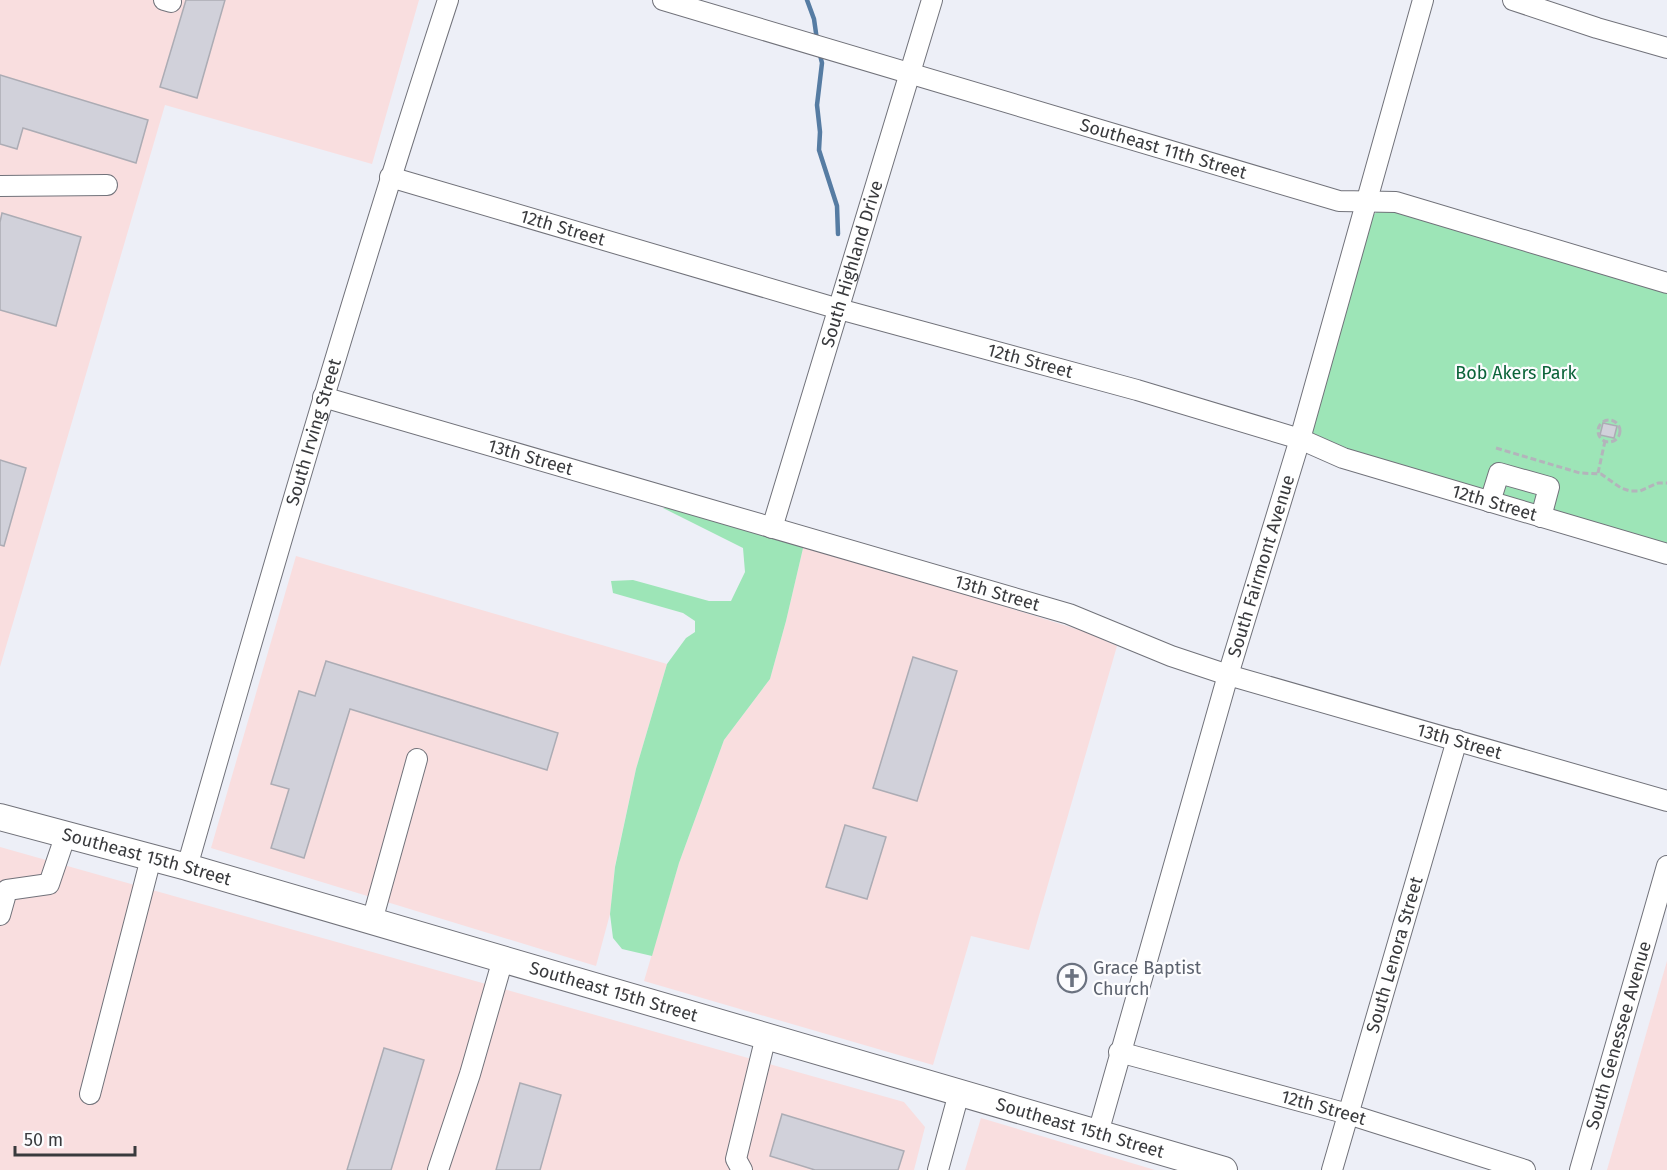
<svg xmlns="http://www.w3.org/2000/svg" width="1667" height="1170" font-family="'Fira Sans',sans-serif">
<style>
.industrial{fill:#f9dedf}
.green{fill:#9de5b7}
.lines{fill:none;stroke-linecap:round;stroke-linejoin:round}
.stream{stroke:#567ca3;stroke-width:4.5}
.building{fill:#d1d1da;stroke:#acacb4;stroke-width:1.5}
.minor-casing{stroke:#71727a;stroke-width:22}
.major-casing{stroke:#71727a;stroke-width:28}
.path{stroke:#b3b4bb;stroke-width:3;stroke-dasharray:6 3;stroke-linecap:butt}
.minor{stroke:#fff;stroke-width:20}
.major{stroke:#fff;stroke-width:26}
.labels{text-anchor:middle;stroke-width:4.5;stroke-linejoin:round;paint-order:stroke}
.street-label{font-size:18px;fill:#393a3d;stroke:#fcfcfe}
.park-label{font-size:18px;fill:#0b6339;stroke:#fcfcfe}
.worship-label{font-size:18px;fill:#5b616d;stroke:#fcfcfe;text-anchor:start}
</style>
<rect width="100%" height="100%" fill="#edeff7"/>
<!-- industrial -->
<g class="industrial">
<path d="M 0,0 L 419,0 L 372,164 L 165,105 L 0,667 Z"/>
<path d="M 804,544 L 1083,631 L 1117,646 L 1029,950 L 971,936 L 933,1065 L 644,981 L 679,863 L 724,740 L 770,679 L 786,621 Z"/>
<path d="M 296,556 L 667,664 L 636,769 L 615,866 L 610,914 L 596,966 L 211,848 Z"/>
<path d="M 0,847 L 904,1102 L 925,1127 L 914,1170 L 0,1170 Z"/>
<path d="M 1667,961 L 1667,1170 L 1607,1170 Z"/>
<path d="M 981,1118 L 1155,1170 L 965,1170 Z"/>
</g>
<!-- green -->
<g class="green">
<path d="M 1383,207 L 1667,288 L 1667,549 L 1330,447 C 1317,438 1310,437 1312,419 L 1373,215 Z"/>
<path d="M 679,506 L 804,544 L 786,621 L 770,679 L 724,740 L 679,863 L 652,956 L 622,949 L 613,938 L 610,914 L 615,867 L 636,769 L 667,664 L 686,638 L 695,632 L 695,621 L 683,613 L 613,593 L 611,581 L 633,580 L 709,601 L 731,601 L 745,572 L 743,548 L 663,508 Z"/>
</g>
<g class="lines">
<!-- stream -->
<g class="stream">
<path d="M 807,0 L 814,19 L 817,40"/>
<path d="M 819,51 L 822,63 L 817,105 L 820,132 L 819,150 L 837,206 L 838,234"/>
</g>
</g>
<!-- building -->
<g class="building">
<path d="M 186,0 L 225,0 L 197,98 L 160,87 Z"/>
<path d="M 0,75 L 148,120 L 136,163 L 23,128 L 17,149 L 0,144 Z"/>
<path d="M 2,213 L 81,237 L 56,326 L 0,310 L 0,222 Z"/>
<path d="M 1603,423 L 1617,426 L 1614,438 L 1600,435 Z"/>
<path d="M 0,460 L 26,468 L 4,546 L 0,545 Z"/>
<path d="M 913,657 L 957,671 L 917,801 L 873,788 Z"/>
<path d="M 326,661 L 558,733 L 547,770 L 350,709 L 304,858 L 271,848 L 289,789 L 271,784 L 299,691 L 315,696 Z"/>
<path d="M 845,825 L 886,837 L 867,899 L 826,887 Z"/>
<path d="M 384,1048 L 424,1060 L 391,1170 L 347,1170 Z"/>
<path d="M 520,1083 L 561,1095 L 540,1170 L 496,1170 Z"/>
<path d="M 782,1114 L 904,1151 L 898,1170 L 815,1170 L 770,1156 Z"/>
</g>
<g class="lines">
<!-- minor casing -->
<g class="minor-casing">
<g id="minor">
<path d="M 164,0 L 171,2"/>
<path id="s1" d="M 663,0 L 1339,201 L 1396,202 L 1667,283"/>
<path d="M 1513,0 L 1597,28 L 1667,48"/>
<path id="s2" d="M 390,177 L 839,309 L 1137,390 L 1300,439 L 1343,458 L 1667,554"/>
<path d="M 0,186 L 107,185"/>
<path id="s3" d="M 323,397 L 1069,614 L 1171,656 L 1228,675 L 1667,801"/>
<path d="M 1490,502 L 1499,473 L 1549,487 L 1541,517"/>
<path id="s4" d="M 772,528 L 932,0"/>
<path id="s5" d="M 187,867 C 270,577 354,287 448,0"/>
<path d="M 0,915 L 7,890 L 49,884 L 66,834"/>
<path d="M 372,921 L 417,759"/>
<path id="s6" d="M 1119,1052 L 1348,1114 L 1525,1170"/>
<path d="M 90,1094 L 151,858"/>
<path id="s7" d="M 1098,1133 L 1228,675 L 1300,439 L 1423,0"/>
<path d="M 438,1170 L 470,1074 L 503,959"/>
<path d="M 742,1170 L 736,1159 L 766,1036"/>
<path d="M 938,1170 L 959,1093"/>
<path id="s8" d="M 1332,1170 L 1457,740"/>
<path id="s9" d="M 1580,1170 L 1667,866"/>
</g>
</g>
<!-- major casing -->
<g class="major-casing">
<g id="major">
<path id="s10" d="M 0,817 L 187,867 L 1224,1170"/>
</g>
</g>
<!-- path -->
<g class="path">
<circle cx="1609" cy="431" r="11"/>
<path d="M 1496,448 L 1580,473 L 1601,474 L 1621,488 L 1630,491 L 1640,491 L 1658,483 L 1667,483"/>
<path d="M 1598,473 L 1605,441"/>
</g>
<!-- minor -->
<use href="#minor" class="minor"/>
<!-- major -->
<use href="#major" class="major"/>
</g>
<!-- icons -->
<defs>
<g id="church-ring" transform="scale(1.5)"><circle r="9.5" fill="#fcfcfe" stroke="#6b7280" stroke-width="1.5"/><path d="M-1.2-6h2.4v3.5h3.3v2.4h-3.3V6h-2.4V-.1h-3.3v-2.4h3.3Z" fill="#6b7280"/></g>
</defs>
<g fill-rule="evenodd">
<use href="#church-ring" x="1072" y="978"/>
</g>
<g class="labels">
<!-- street labels -->
<g class="street-label">
<text dy="6" stroke="none"><textPath href="#s1" startOffset="522">Southeast 11th Street</textPath></text>
<text dy="6" stroke="none"><textPath href="#s2" startOffset="180">12th Street</textPath></text>
<text dy="6" stroke="none"><textPath href="#s4" startOffset="276">South Highland Drive</textPath></text>
<text dy="6" stroke="none"><textPath href="#s2" startOffset="666">12th Street</textPath></text>
<text dy="6" stroke="none"><textPath href="#s5" startOffset="453">South Irving Street</textPath></text>
<text dy="6" stroke="none"><textPath href="#s3" startOffset="216">13th Street</textPath></text>
<text dy="6" stroke="none"><textPath href="#s2" startOffset="1152">12th Street</textPath></text>
<text dy="6" stroke="none"><textPath href="#s7" startOffset="590">South Fairmont Avenue</textPath></text>
<text dy="6" stroke="none"><textPath href="#s3" startOffset="702">13th Street</textPath></text>
<text dy="6" stroke="none"><textPath href="#s3" startOffset="1188">13th Street</textPath></text>
<text dy="6" stroke="none"><textPath href="#s10" startOffset="152">Southeast 15th Street</textPath></text>
<text dy="6" stroke="none"><textPath href="#s8" startOffset="224">South Lenora Street</textPath></text>
<text dy="6" stroke="none"><textPath href="#s10" startOffset="638">Southeast 15th Street</textPath></text>
<text dy="6" stroke="none"><textPath href="#s9" startOffset="140">South Genessee Avenue</textPath></text>
<text dy="6" stroke="none"><textPath href="#s6" startOffset="212">12th Street</textPath></text>
<text dy="6" stroke="none"><textPath href="#s10" startOffset="1124">Southeast 15th Street</textPath></text>
</g>
<!-- park labels -->
<g class="park-label">
<text x="1516" y="379">Bob Akers Park</text>
</g>
<!-- worship labels -->
<g class="worship-label">
<text x="1093" y="974">Grace Baptist<tspan x="1093" dy="21">Church</tspan></text>
</g>
</g>
<!-- scale -->
<path d="M15 1146v9h120v-9" fill="none" stroke="#393a3d" stroke-width="3"/>
<text x="24" y="1146" font-size="18" fill="#393a3d" stroke="#fcfcfe" stroke-width="4.5" paint-order="stroke">50 m</text>
</svg>
